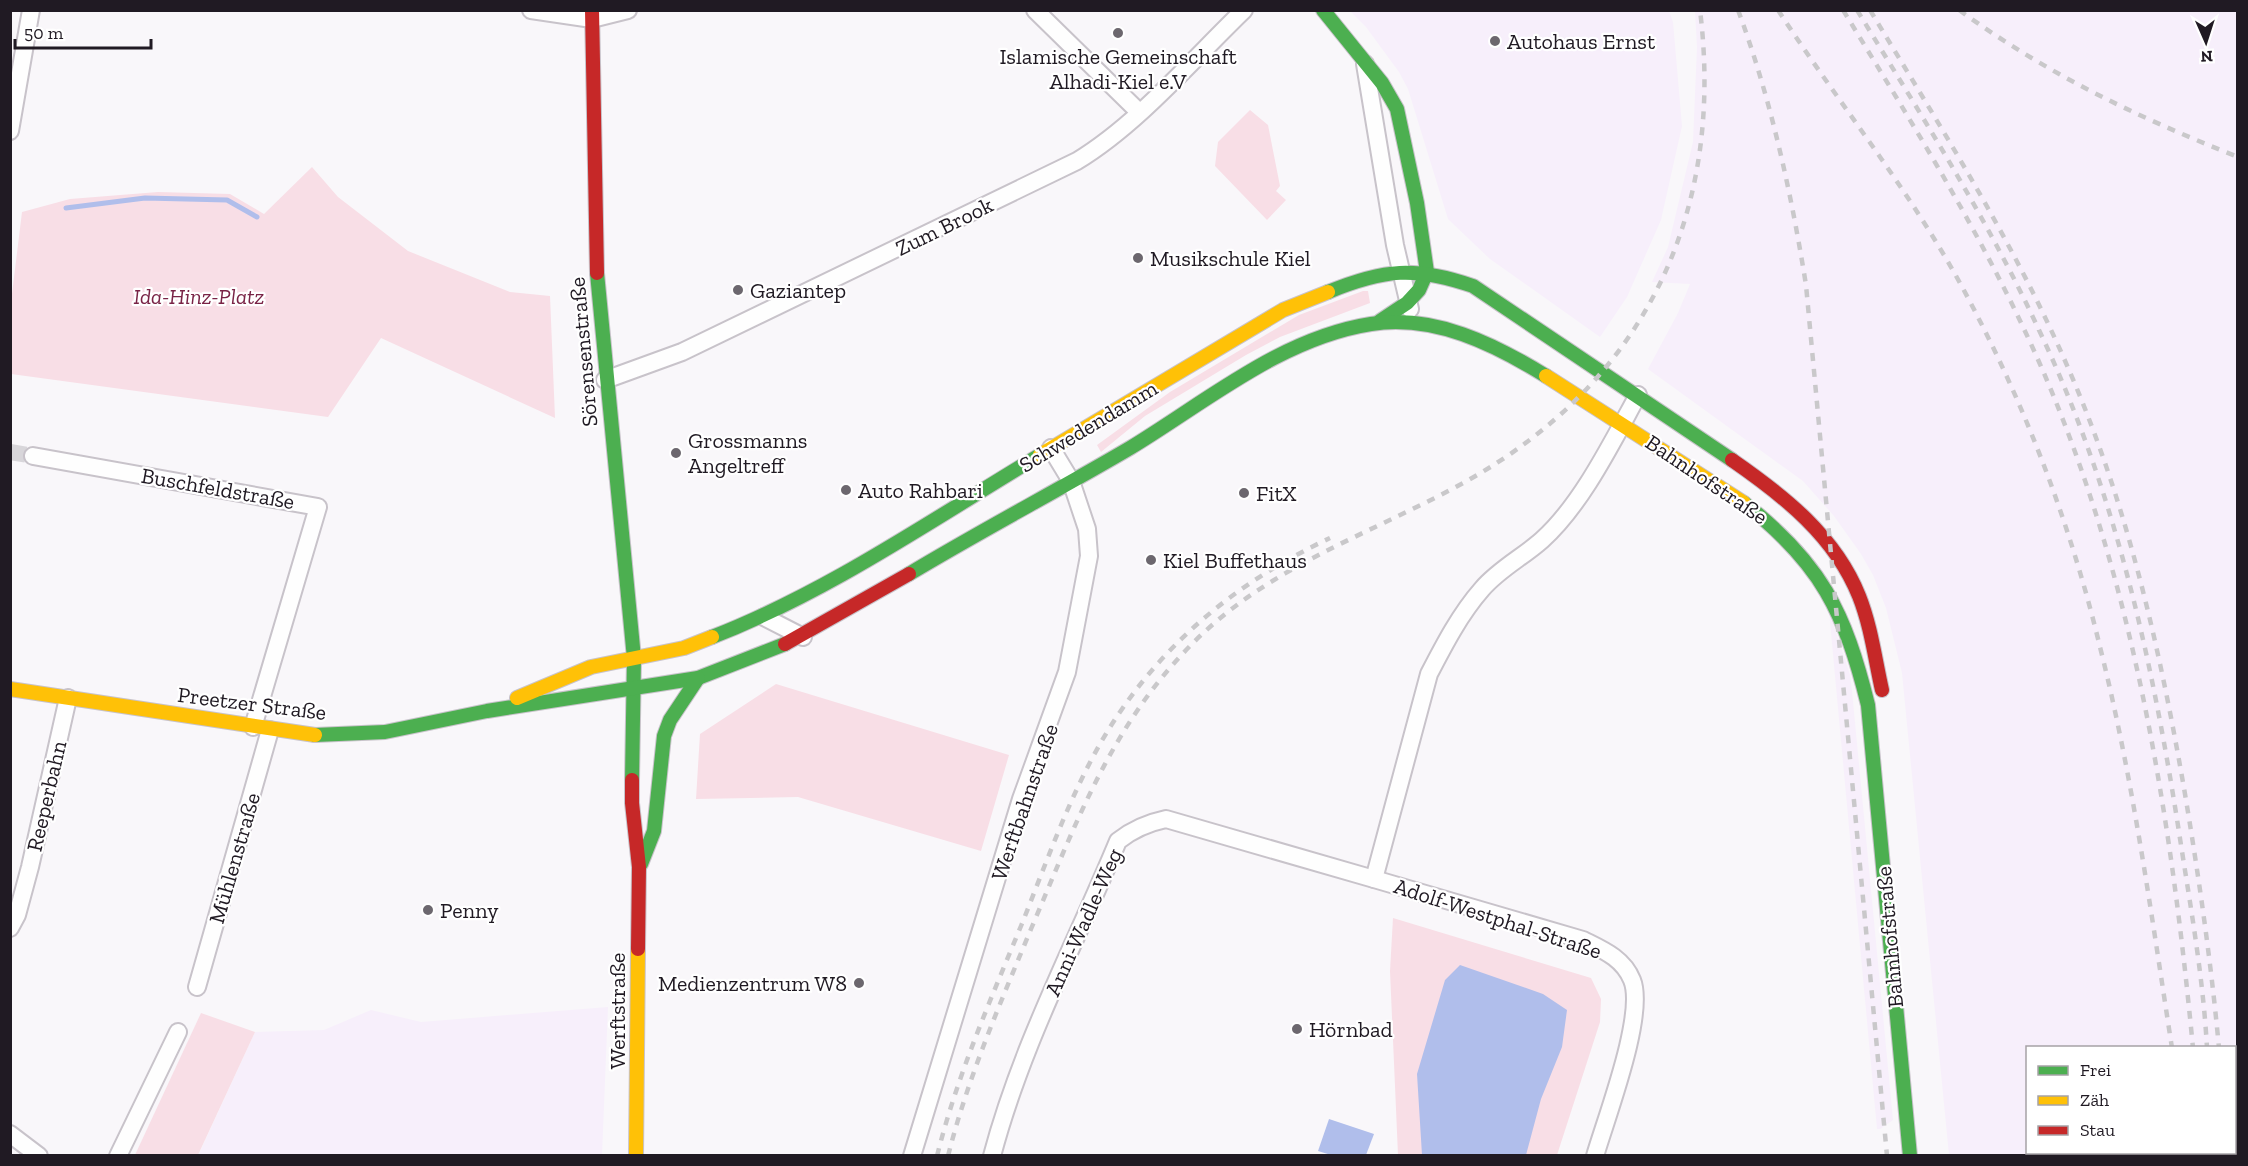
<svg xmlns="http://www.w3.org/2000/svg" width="2248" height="1166" font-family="'Zilla Slab',serif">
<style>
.built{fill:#f7effb;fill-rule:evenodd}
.green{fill:#f8dee6}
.water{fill:#b0beeb}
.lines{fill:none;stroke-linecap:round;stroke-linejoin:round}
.stream{stroke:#b0beeb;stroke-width:5}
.street-tunnel{stroke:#d8d6da;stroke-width:16;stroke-dasharray:16 8;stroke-linecap:butt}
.street-casing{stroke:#c8c3ca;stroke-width:20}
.fast-casing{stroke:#c8c3ca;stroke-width:16}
.slow-casing{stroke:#c8c3ca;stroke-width:16}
.jam-casing{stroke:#c8c3ca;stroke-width:16}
.street{stroke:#fefefe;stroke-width:16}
.fast{stroke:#4caf50;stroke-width:14}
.slow{stroke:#ffc107;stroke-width:14}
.jam{stroke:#c62828;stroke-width:14}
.rail{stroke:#c9c8ca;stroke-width:4.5;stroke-dasharray:8 8;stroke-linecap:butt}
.poi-dot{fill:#6c676e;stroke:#fff;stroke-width:2}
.labels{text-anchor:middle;stroke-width:4.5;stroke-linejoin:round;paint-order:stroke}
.poi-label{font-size:22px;fill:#201a23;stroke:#fff;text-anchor:start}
.street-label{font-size:22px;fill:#201a23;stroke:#fff}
.park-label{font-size:22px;font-style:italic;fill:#792346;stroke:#fff}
</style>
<rect width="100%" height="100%" fill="#f9f7fa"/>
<!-- built -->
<g class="built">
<path d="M 1350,11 L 1669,11 L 1673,22 L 1682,126 L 1661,220 L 1627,297 L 1600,337 L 1490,259 L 1448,219 L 1408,89 L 1399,72 L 1366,27 Z"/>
<path d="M 1695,11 L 2237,11 L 2237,1155 L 1949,1155 L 1902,673 L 1886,608 L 1873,575 L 1861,554 L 1834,516 L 1803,481 L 1648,369 L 1678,313 L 1690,284 L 1652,282 L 1668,247 L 1693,142 L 1697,47 ZM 2028,1048 L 2234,1048 L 2234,1152 L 2028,1152 Z"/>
<path d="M 1829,611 L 1850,675 L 1852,691 L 1893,1120 L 1880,1129 L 1877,1129 Z"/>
<path d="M 608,1007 L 602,1155 L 198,1156 L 255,1032 L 324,1030 L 371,1010 L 421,1022 Z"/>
</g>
<!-- green -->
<g class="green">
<path d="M 1250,110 L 1268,125 L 1280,186 L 1276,191 L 1286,200 L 1267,220 L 1215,166 L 1218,142 Z"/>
<path d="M 312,167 L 338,197 L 408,251 L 510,292 L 550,296 L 555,418 L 381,338 L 328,417 L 11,374 L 11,302 L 22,212 L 70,199 L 158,192 L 230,194 L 264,214 Z"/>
<path d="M 1363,291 L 1368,291 L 1370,303 L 1280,337 L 1246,355 L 1145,416 L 1101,452 L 1097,445 L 1170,392 L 1299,315 Z"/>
<path d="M 776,684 L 1009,755 L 981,851 L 798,797 L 696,799 L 700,734 Z"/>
<path d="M 1393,918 L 1591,978 L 1601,999 L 1600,1022 L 1557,1155 L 1398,1155 L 1390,971 Z"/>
<path d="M 201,1013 L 255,1032 L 198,1155 L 135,1155 Z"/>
</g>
<!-- water -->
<g class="water">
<path d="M 1460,965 L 1543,994 L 1567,1010 L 1562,1047 L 1541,1099 L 1526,1155 L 1422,1155 L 1417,1074 L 1445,980 Z"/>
<path d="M 1329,1119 L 1374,1134 L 1366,1155 L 1331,1155 L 1318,1151 Z"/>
</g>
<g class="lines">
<!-- stream -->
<path class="stream" d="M 66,208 L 145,198 L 227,200 L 257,217"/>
<!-- street-tunnel -->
<path class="street-tunnel" d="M 10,452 L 33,456"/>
<!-- street casing -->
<g class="street-casing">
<g id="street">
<path d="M 531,10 L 592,19 L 628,10"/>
<path d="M 1035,10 L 1139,112"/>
<path d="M 1365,64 L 1395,245 L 1410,309"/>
<path d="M 10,131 L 31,10"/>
<path d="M 605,380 L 682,352 L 1077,161 C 1138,124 1192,60 1244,10"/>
<path d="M 33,456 L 318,507 L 253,727"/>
<path d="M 764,617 L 803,637"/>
<path d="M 10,928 L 17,915 L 30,867 L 68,698"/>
<path d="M 197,987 L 270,730"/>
<path d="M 10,1134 L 39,1156"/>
<path d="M 118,1156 L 178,1032"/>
<path d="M 912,1156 L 1021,799 L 1067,672 L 1089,556 L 1087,529 L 1071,481 L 1051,448"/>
<path d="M 992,1156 C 1021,1046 1075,945 1118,841 C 1133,829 1147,823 1166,819 L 1374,879"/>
<path d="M 1595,1156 C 1606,1118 1646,1014 1632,980 C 1623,958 1603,950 1583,940 L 1374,879 L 1429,674 C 1444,645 1460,614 1482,589 C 1499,569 1523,557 1542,540 C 1582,504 1612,442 1638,395"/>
</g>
</g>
<!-- fast casing -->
<g class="fast-casing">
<g id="fast">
<path d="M 1323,10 L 1382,83 L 1397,109 L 1417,203 L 1427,272 L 1419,290 L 1407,303 L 1380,321"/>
<path d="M 597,273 L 634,658 L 632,780"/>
<path d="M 1328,292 C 1384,269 1415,266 1473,286 L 1732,460"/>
<path d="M 1744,503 C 1821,563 1845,612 1868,705 L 1910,1156"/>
<path d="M 909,574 C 982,530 1057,491 1130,448 C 1206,402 1281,338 1371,324 C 1434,314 1494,344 1546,376"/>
<path d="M 712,637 C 828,592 933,519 1040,455"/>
<path d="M 315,735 L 385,732 L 487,711 L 698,678 L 785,644"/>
<path d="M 641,864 L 654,831 L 664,736 L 670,720 L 698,678"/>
</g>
</g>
<!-- slow casing -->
<g class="slow-casing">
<g id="slow">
<path d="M 1546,376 L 1744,503"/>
<path d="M 1040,455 L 1283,310 L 1328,292"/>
<path d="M 10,689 L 315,735"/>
<path d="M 517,698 L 591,667 L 684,648 L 712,637"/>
<path d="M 636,1156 L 638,949"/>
</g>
</g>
<!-- jam casing -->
<g class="jam-casing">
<g id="jam">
<path d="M 592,10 L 597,273"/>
<path d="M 1732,460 C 1784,496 1835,536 1859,596 C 1871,626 1875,659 1882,690"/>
<path d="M 785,644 L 909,574"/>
<path d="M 632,780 L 632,803 L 639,867 L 638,949"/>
</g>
</g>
<!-- street -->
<use href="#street" class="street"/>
<!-- fast -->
<use href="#fast" class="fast"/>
<!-- slow -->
<use href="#slow" class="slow"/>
<!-- jam -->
<use href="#jam" class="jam"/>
<!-- rail -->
<g class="rail">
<path d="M 1738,10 C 1771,99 1791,192 1806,285 L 1887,1156"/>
<path d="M 1778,10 C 1841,107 1914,195 1968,298 C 2026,407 2071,526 2100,647 C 2133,778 2151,913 2172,1048"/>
<path d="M 1843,10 C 1915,128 1988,244 2043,371 C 2135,584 2171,818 2193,1048"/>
<path d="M 1857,10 C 1921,115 1987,218 2039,330 C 2115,490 2152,658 2179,832 C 2190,904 2203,975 2207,1048"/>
<path d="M 1870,10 C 1941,128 2015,244 2069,370 C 2128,506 2160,649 2185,794 C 2199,878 2211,962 2219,1048"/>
<path d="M 1959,10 C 2049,75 2135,116 2238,157"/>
<path d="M 2183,1152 L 2183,1156"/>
<path d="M 2198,1152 L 2198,1156"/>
<path d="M 2212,1152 L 2212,1156"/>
<path d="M 2226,1152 L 2226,1156"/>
<path d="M 937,1156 C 957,1076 990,1001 1021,926 C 1050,854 1076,776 1120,712 C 1173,634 1245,578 1330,538"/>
<path d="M 948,1156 C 968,1077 1000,1004 1031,929 C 1075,826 1110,727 1191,645 C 1268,566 1371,534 1465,482 C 1645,382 1725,213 1700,10"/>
</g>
</g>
<!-- markers -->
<g class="poi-dot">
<circle cx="1118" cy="33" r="6"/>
<circle cx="1495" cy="41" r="6"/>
<circle cx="1138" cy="258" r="6"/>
<circle cx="738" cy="290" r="6"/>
<circle cx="676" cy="453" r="6"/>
<circle cx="846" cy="490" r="6"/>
<circle cx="1244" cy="493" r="6"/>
<circle cx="1151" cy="560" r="6"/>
<circle cx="428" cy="910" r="6"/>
<circle cx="859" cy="983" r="6"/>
<circle cx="1297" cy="1029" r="6"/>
</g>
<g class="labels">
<!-- poi labels -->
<g class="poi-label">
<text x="1507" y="49">Autohaus Ernst</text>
<text x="1118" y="64" text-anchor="middle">Islamische Gemeinschaft<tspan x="1118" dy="25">Alhadi-Kiel e.V</tspan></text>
<text x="1150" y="266">Musikschule Kiel</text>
<text x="750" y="298">Gaziantep</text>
<text x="688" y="448">Grossmanns<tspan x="688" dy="25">Angeltreff</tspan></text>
<text x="858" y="498">Auto Rahbari</text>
<text x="1256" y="501">FitX</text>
<text x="1163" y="568">Kiel Buffethaus</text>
<text x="440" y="918">Penny</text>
<text x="847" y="991" text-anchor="end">Medienzentrum W8</text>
<text x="1309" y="1037">Hörnbad</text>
</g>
<!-- street labels -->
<g class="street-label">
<text transform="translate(944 226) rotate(-26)" y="8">Zum Brook</text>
<text transform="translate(583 352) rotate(-95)" y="8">Sörensenstraße</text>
<text transform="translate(1088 426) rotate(-31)" y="8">Schwedendamm</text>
<text transform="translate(1707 479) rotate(34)" y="8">Bahnhofstraße</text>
<text transform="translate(218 488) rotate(10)" y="8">Buschfeldstraße</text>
<text transform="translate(252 703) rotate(7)" y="8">Preetzer Straße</text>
<text transform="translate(46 796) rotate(-77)" y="8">Reeperbahn</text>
<text transform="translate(1024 802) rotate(-71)" y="8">Werftbahnstraße</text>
<text transform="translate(234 858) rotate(-74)" y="8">Mühlenstraße</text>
<text transform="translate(1498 918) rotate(18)" y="8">Adolf-Westphal-Straße</text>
<text transform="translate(1083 922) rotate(-66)" y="8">Anni-Wadle-Weg</text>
<text transform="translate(1889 937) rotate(-95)" y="8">Bahnhofstraße</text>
<text transform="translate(617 1011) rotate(-90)" y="8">Werftstraße</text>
</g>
<!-- park labels -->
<g class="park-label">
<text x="199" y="304">Ida-Hinz-Platz</text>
</g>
</g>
<!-- border -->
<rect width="2248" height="1166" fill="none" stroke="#201a23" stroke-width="24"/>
<!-- legend -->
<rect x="2026" y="1046" width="210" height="108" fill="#ffffff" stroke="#a6a3a7" stroke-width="1.5"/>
<rect x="2038" y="1066" width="30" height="9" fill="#4caf50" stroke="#a6a3a7" stroke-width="1.5"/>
<text x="2080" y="1076" font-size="18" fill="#201a23">Frei</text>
<rect x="2038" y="1096" width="30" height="9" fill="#ffc107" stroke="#a6a3a7" stroke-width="1.5"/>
<text x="2080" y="1106" font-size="18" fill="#201a23">Zäh</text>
<rect x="2038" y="1126" width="30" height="9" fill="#c62828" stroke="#a6a3a7" stroke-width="1.5"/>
<text x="2080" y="1136" font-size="18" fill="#201a23">Stau</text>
<!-- north arrow -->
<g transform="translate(2206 42) rotate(177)" stroke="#ffffff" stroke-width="4.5" paint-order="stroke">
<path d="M0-4.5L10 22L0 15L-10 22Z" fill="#201a23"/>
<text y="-9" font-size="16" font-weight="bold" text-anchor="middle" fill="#201a23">N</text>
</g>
<!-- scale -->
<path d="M15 39v9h136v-9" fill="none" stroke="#201a23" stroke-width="3"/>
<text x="24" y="39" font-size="18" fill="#201a23" stroke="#ffffff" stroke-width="4.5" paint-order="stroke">50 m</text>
</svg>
